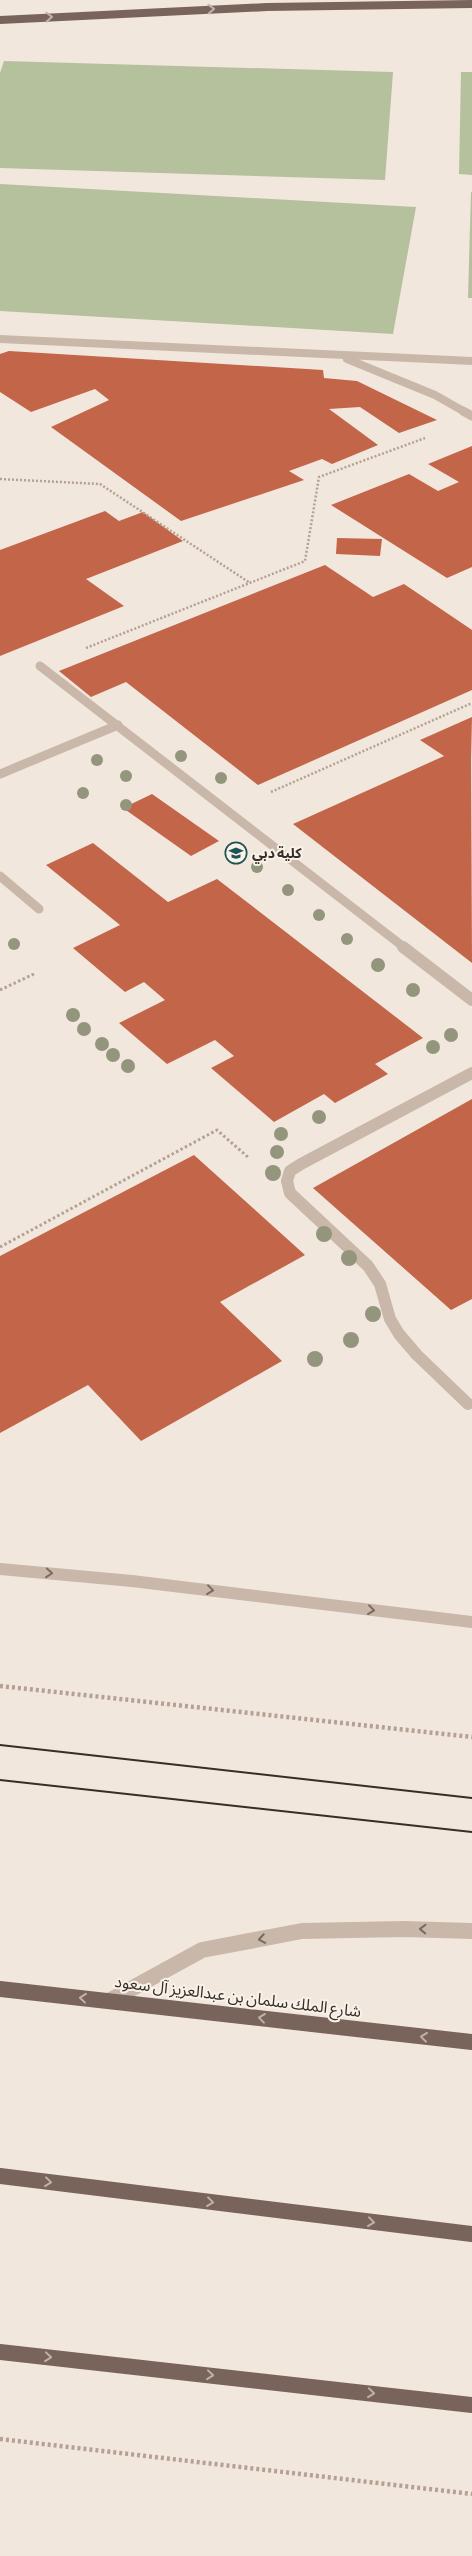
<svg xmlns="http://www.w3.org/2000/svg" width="472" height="2556" font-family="'Alegreya Sans','Noto Sans Arabic',sans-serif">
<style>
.green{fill:#b5c09d}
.building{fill:#c36549}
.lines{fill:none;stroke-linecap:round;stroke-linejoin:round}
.path-far2{stroke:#b5a193;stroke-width:2.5;stroke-dasharray:2 2;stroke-linecap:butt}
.path-far1{stroke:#b5a193;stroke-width:3;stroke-dasharray:2.5 2.5;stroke-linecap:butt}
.path{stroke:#b5a193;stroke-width:4.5;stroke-dasharray:3 3;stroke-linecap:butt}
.lane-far1{stroke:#c9b7a9;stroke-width:12}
.lane{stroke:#c9b7a9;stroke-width:16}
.street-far2{stroke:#c9b7a9;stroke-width:8}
.street-far1{stroke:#c9b7a9;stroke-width:9}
.street{stroke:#c9b7a9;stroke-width:12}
.primary-far1{stroke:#78645a;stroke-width:8}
.primary{stroke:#78645a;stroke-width:16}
.tram{stroke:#372d29;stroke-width:2}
.tree{fill:#93967c}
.oneway{stroke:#bfb2a9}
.oneway2{stroke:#796b63}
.labels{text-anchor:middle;stroke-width:4;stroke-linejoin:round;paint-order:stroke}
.poi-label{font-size:14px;font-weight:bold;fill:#372d29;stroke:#f9f2e9;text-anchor:start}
.near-street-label{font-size:16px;fill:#372d29;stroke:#f9f2e9}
</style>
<rect width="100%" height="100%" fill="#f2e7dd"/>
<!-- green -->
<g class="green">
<path d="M 4,61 L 393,72 L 385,180 L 0,168 L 0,73 Z"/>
<path d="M 461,72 L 472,72 L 472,175 L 459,174 Z"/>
<path d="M 0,184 L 416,207 L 393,334 L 0,311 Z"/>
<path d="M 471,192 L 472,192 L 472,298 L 468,298 Z"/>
</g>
<!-- building -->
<g class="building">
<path d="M 9,351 L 323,370 L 324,378 L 357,381 L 437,420 L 399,433 L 360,407 L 329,409 L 378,445 L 332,464 L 322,459 L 289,471 L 304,480 L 181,521 L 51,427 L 109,400 L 95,389 L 31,412 L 0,392 L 0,354 Z"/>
<path d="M 472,446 L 472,567 L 447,578 L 331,505 L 409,474 L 438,491 L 459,482 L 428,464 Z"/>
<path d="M 105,511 L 119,521 L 143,512 L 183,541 L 86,579 L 124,606 L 0,656 L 0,550 Z"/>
<path d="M 337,538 L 382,539 L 380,556 L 336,554 Z"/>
<path d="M 325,565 L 373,597 L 404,584 L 472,630 L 472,690 L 258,785 L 126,682 L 91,697 L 59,671 Z"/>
<path d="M 472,717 L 471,760 L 472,963 L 293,824 L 444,756 L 420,740 Z"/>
<path d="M 152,794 L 219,841 L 191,856 L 123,808 Z"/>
<path d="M 93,843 L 168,902 L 217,879 L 423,1038 L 375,1064 L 388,1074 L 335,1103 L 324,1094 L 274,1122 L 211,1068 L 234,1056 L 215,1040 L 167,1064 L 119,1023 L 165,1000 L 144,982 L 125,992 L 73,948 L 120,925 L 46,865 Z"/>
<path d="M 472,1099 L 472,1299 L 451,1310 L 313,1188 Z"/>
<path d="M 194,1155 L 305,1255 L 220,1302 L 282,1361 L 141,1441 L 88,1385 L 0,1433 L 0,1256 Z"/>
</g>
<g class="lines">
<!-- path-far2 -->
<g class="path-far2">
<path d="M 0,479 L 100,484 L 250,583"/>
<path d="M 86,648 L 305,561 L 319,477 L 425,438"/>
<path d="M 271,792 L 472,703"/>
</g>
<!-- path-far1 -->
<g class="path-far1">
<path d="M 0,990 L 36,973"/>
<path d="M 0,1247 L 217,1130 L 249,1158"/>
</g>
<!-- path -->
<g class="path">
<path d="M 0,1686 L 472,1737"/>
<path d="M 0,2439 L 472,2494"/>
</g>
<!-- lane-far1 -->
<path class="lane-far1" d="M 0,1569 L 132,1581 L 472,1622"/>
<!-- lane -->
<path class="lane" d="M 109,2001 L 202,1950 L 302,1931 L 404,1929 L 472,1931"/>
<!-- street-far2 -->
<g class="street-far2">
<path d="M 0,339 L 472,361"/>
<path d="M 347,359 L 435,395 L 465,412"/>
</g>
<!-- street-far1 -->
<g class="street-far1">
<path d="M 463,411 L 472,416"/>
<path d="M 40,666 L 405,948"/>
<path d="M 0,774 L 118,725"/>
<path d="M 0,876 L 39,909"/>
</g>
<!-- street -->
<g class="street">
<path d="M 403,947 L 472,1000"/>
<path d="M 468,1404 L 417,1355 L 399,1334 L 390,1319 L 380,1284 L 368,1266 L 290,1193 L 287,1181 L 290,1171 L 301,1164 L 472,1073"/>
</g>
<!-- primary-far1 -->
<path class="primary-far1" d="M 0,20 L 267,7 L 472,4"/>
<!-- primary -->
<g class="primary">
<path d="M 0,1989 L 472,2042"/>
<path d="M 0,2176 L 472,2234"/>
<path d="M 0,2352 L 472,2405"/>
</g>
<!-- tram -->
<g class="tram">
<path d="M 0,1745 L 472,1798"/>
<path d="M 0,1780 L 472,1832"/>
</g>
</g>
<!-- trees -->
<g class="tree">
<circle cx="181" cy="756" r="6"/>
<circle cx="97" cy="760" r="6"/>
<circle cx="126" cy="776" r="6"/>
<circle cx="221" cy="778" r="6"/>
<circle cx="83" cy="793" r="6"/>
<circle cx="126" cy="805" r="6"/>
<circle cx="235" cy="848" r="6"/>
<circle cx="257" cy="867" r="6"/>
<circle cx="288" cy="890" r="6"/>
<circle cx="319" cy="915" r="6"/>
<circle cx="347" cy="939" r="6"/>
<circle cx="14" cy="944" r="6"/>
<circle cx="378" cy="965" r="7"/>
<circle cx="413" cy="990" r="7"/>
<circle cx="73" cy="1015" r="7"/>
<circle cx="84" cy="1029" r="7"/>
<circle cx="451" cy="1035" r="7"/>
<circle cx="102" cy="1044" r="7"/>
<circle cx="433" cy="1047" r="7"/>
<circle cx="113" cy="1055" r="7"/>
<circle cx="128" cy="1066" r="7"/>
<circle cx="319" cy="1117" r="7"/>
<circle cx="281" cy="1134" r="7"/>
<circle cx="277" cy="1152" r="7"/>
<circle cx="273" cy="1173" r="8"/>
<circle cx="324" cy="1234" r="8"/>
<circle cx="349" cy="1258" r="8"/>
<circle cx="373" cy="1314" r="8"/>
<circle cx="351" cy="1340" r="8"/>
<circle cx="315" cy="1359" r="8"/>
</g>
<!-- one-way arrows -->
<defs><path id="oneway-chevron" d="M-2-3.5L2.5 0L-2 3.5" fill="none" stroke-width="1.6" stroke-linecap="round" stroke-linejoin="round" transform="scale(1.25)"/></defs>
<g class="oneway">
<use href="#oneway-chevron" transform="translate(211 9) rotate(-2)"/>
<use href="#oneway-chevron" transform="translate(49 17) rotate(-3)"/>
<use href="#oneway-chevron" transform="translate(83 1998) rotate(-174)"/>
<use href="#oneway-chevron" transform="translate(262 2018) rotate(-173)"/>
<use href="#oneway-chevron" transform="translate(424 2037) rotate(-173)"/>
<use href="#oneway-chevron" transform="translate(48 2182) rotate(7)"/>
<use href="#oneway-chevron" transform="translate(210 2202) rotate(7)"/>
<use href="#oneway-chevron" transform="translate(371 2222) rotate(7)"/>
<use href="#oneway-chevron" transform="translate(48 2357) rotate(6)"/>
<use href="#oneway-chevron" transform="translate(210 2375) rotate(6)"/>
<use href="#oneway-chevron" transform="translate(371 2393) rotate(6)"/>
</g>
<g class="oneway2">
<use href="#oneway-chevron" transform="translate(49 1573) rotate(5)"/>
<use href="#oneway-chevron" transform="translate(210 1590) rotate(7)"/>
<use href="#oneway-chevron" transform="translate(371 1610) rotate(7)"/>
<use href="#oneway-chevron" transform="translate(423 1929) rotate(-178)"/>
<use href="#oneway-chevron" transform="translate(262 1939) rotate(170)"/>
</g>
<!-- icons -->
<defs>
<g id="school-ring" transform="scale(1.125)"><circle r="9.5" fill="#f9f2e9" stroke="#1f5457" stroke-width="1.5"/><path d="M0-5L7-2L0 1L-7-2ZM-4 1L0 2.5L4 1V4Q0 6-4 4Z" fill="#1f5457"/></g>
</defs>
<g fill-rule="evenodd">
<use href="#school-ring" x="236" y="853"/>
</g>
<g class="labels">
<!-- poi labels -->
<g class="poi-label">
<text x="252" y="858">كلية دبي</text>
</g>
<!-- near-street labels -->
<g class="near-street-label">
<text transform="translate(238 1996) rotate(7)" y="6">شارع الملك سلمان بن عبدالعزيز آل سعود</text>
</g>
</g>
</svg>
